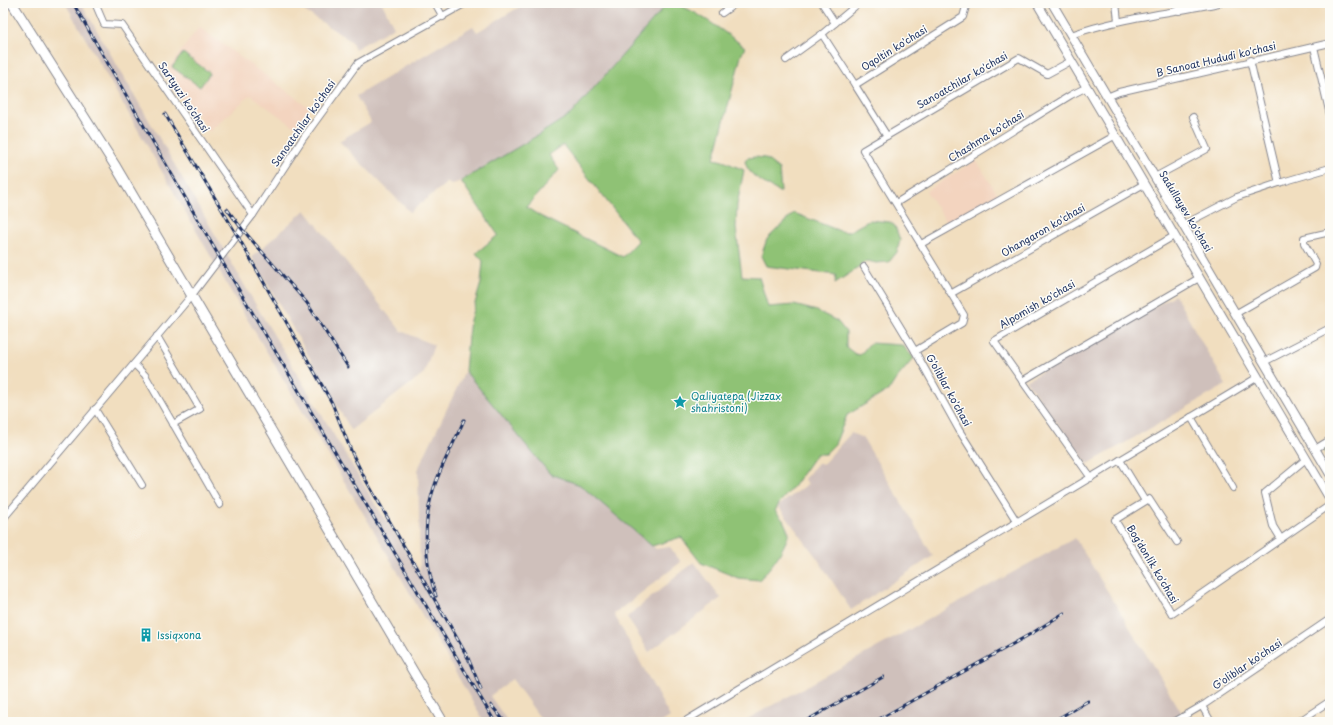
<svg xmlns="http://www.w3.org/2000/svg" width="1333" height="725" font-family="'Playpen Sans',sans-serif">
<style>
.built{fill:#f3d4bf}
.industrial{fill:#cfc0bb}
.green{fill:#8fc274;stroke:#557869;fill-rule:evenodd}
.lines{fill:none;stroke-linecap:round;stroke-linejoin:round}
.minor-casing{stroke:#86868e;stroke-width:8}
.secondary-casing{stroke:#86868e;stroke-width:10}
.primary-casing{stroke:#86868e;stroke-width:11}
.minor{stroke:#fff;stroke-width:6}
.secondary{stroke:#fff;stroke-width:8}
.primary{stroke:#fff;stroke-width:9}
.rail-casing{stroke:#1b2f5e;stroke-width:3}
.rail{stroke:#fdfcf7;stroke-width:1.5;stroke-dasharray:4.5;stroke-linecap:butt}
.labels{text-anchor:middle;stroke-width:3;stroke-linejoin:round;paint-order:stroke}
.street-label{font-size:10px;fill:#1b2f5e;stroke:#fdfcf7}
.culture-label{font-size:10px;fill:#0d838f;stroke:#fdfcf7;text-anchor:start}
</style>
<rect width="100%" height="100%" fill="#fdfcf7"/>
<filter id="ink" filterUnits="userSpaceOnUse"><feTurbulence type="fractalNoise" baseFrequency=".025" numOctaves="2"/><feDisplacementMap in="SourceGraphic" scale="8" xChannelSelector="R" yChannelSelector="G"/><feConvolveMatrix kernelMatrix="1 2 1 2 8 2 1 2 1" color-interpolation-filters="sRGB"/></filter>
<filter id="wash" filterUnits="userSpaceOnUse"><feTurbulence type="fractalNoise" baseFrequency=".012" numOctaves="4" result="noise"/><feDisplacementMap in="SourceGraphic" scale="16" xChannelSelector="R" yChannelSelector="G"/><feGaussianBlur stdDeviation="0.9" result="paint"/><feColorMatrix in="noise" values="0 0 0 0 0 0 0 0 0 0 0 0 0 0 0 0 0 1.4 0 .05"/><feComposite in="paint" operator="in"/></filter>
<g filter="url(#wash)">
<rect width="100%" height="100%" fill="#f1debf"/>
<!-- built -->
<g class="built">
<path d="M 199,27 L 310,108 L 296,128 L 250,95 L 209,132 L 197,114 L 192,117 L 165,73 Z"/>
<path d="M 976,160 L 998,195 L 947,223 L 926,191 Z"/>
</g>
<!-- industrial -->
<g class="industrial">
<path d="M 65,3 L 81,3 L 260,312 L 376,505 L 420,572 L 418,469 L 465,371 L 550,474 L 580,485 L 656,549 L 670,547 L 681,562 L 614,614 L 670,717 L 662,722 L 543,722 L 512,679 L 490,696 L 508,722 L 484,722 L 381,543 L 237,302 Z"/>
<path d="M 292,3 L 382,3 L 394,27 L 355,49 L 351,41 Z"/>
<path d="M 526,3 L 666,3 L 667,4 L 571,114 L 535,137 L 461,181 L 450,185 L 448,182 L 410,212 L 339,141 L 371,122 L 356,96 L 473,26 L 477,32 Z"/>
<path d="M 305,210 L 401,331 L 434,345 L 424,373 L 351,430 L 252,257 Z"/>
<path d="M 1175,295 L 1226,385 L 1088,464 L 1026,381 Z"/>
<path d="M 851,433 L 863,438 L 933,556 L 851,610 L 817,558 L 778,506 L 808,484 L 804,479 L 818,463 L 822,465 Z"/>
<path d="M 1075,538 L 1182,713 L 1166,722 L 742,722 Z"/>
<path d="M 694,562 L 721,598 L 649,652 L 627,617 Z"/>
</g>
<!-- green -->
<g class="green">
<path d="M 668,3 C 688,3 728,35 745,47 L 741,56 L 714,159 L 723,161 L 744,170 L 737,205 L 736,228 L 742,276 L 759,277 L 768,307 L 794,305 L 817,311 L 837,321 L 846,332 L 846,347 L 855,354 L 860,355 L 870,343 L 902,345 L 914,358 L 896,379 L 889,390 L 847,415 L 835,444 L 825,454 L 816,454 L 793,487 L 780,502 L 775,511 L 783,520 L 789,533 C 783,552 772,566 759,580 L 738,578 L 701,563 L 681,537 L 652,546 L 580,485 L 550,474 L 465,371 L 468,336 L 470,320 L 481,283 L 483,261 L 476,253 L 498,235 L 461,181 L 535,137 L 571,114 ZM 563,145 L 638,241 L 623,257 L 540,216 L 526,207 L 559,170 L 549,155 Z"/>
<path d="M 183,53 L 210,73 L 200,87 L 172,67 Z"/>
<path d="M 755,157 L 765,158 L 779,169 L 781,192 L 779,192 C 766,184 749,177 745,162 L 747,158 Z"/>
<path d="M 794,213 L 840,231 L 848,232 L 870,220 L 890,222 L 895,226 L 900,240 L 897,252 L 889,262 L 876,263 L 868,261 L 862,263 L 858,268 L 835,283 L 836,275 L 766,266 L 761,256 L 767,239 Z"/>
<path d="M 1330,443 L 1330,461 L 1322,448 Z"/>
</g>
</g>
<g filter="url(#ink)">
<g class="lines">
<!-- minor casing -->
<g class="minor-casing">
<g id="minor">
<path d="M 95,3 L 104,24 L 122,25 L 253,215"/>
<path d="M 435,3 L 443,17"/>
<path d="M 822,3 L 835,23"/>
<path d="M 1116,3 L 1118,21"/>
<path d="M 1178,3 L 1179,11"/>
<path d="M 722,13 L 736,3"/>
<path d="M 822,34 L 855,85 L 963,17 L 967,3"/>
<path d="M 1071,35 C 1118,18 1170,13 1219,3"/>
<path d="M 1314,47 L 1330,115"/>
<path d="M 786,60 L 822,34 L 859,3"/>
<path d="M 1250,60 L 1279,183"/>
<path d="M 855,85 L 887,136"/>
<path d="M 1107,97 L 1119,92 L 1330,43"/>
<path d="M 1155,177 L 1207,149 L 1193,117"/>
<path d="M 896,203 L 1071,95 L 1087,87"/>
<path d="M 1183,225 L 1237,197 L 1279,183 L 1330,168"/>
<path d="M 921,244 L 1116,135"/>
<path d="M 864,267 L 915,351 L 959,430 L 1017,522"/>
<path d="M 952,293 L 1144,184"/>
<path d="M 1235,314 L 1315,268 L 1316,264 L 1304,243 L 1304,238 L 1330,232"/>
<path d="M 157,336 L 200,409 L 173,424"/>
<path d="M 915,351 L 962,323 L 964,315 L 863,150 L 1019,58 L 1047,74 L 1071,61"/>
<path d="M 1264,362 L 1330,328"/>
<path d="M 134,364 L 145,375 L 220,505"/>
<path d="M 1022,381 L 1199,278"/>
<path d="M 95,409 L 142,485"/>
<path d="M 1191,417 L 1233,488"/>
<path d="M 1315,449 L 1330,440"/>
<path d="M 1120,460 L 1145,501"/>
<path d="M 1091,478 L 994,341 L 1174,236"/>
<path d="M 3,519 L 192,295 L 253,215 L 302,140 L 358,63 L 466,3"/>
<path d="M 1281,539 L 1273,526 L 1265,493 L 1306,459"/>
<path d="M 1177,542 L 1149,499 L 1115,520 L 1172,614 L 1330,505"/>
<path d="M 1202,706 L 1211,722"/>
<path d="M 687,720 L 1258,377"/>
<path d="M 1174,722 L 1205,704 L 1330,619"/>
<path d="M 1298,722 L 1330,701"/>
</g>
</g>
<!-- secondary casing -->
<g class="secondary-casing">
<g id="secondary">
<path d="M 1037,3 L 1330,499"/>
<path d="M 1052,3 L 1330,474"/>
</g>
</g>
<!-- primary casing -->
<g class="primary-casing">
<path id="primary" d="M 12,3 L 116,167 L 443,722"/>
</g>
<!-- minor -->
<use href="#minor" class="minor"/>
<!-- secondary -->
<use href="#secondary" class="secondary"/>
<!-- primary -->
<use href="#primary" class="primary"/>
<!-- rail casing -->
<g class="rail-casing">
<g id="rail">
<path d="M 73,3 L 220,258 L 495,722"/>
<path d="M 165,114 L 237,235 L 332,403 L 352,453 L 363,475 L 444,616"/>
<path d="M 227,209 L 242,229 L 307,303 L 348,367"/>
<path d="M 436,596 C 426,567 423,532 430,502 C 436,474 453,446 464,420"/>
<path d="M 443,613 L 468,658 L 481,689"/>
<path d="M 491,705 L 505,722"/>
<path d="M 804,722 L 883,677"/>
<path d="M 874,722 L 1034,632 L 1064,613"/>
<path d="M 1052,722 L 1088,701"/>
</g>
</g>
<!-- rail -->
<use href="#rail" class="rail"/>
</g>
</g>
<!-- icons -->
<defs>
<g id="sight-bare" transform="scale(1.08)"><path d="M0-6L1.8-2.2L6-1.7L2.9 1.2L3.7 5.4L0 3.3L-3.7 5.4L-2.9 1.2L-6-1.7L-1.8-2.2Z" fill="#0f9aa8" stroke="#fdfcf7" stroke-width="2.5" paint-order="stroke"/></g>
<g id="building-bare" transform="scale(1.08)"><path d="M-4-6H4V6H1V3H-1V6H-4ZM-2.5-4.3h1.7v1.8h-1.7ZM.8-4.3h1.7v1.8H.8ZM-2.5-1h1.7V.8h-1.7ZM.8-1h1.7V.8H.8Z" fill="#0f9aa8" stroke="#fdfcf7" stroke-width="2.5" paint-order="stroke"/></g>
</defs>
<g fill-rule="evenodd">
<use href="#sight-bare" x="680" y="402"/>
<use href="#building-bare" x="146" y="635"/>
</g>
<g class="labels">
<!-- street labels -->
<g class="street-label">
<text transform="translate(894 48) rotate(-32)" y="4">Oqoltin ko'chasi</text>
<text transform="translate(1216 59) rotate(-13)" y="4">B Sanoat Hududi ko'chasi</text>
<text transform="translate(962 80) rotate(-30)" y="4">Sanoatchilar ko'chasi</text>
<text transform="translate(184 97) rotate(56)" y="4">Sartyuzi ko'chasi</text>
<text transform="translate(303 123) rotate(-55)" y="4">Sanoatchilar ko'chasi</text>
<text transform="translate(986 136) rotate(-32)" y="4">Chashma ko'chasi</text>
<text transform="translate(1186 211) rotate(59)" y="4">Sadullayev ko'chasi</text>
<text transform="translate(1043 230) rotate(-30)" y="4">Ohangaron ko'chasi</text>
<text transform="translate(1037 304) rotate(-30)" y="4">Alpomish ko'chasi</text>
<text transform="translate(949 390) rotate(61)" y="4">G'oliblar ko'chasi</text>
<text transform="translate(1153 564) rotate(59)" y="4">Bog'donlik ko'chasi</text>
<text transform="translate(1247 664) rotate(-34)" y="4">G'oliblar ko'chasi</text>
</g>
<!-- culture labels -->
<g class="culture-label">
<text x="691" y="400">Qaliyatepa (Jizzax<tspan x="691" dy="12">shahristoni)</tspan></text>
<text x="157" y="639">Issiqxona</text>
</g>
</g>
<!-- margin -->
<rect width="1333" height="725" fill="none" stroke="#fdfcf7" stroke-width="16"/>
</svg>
